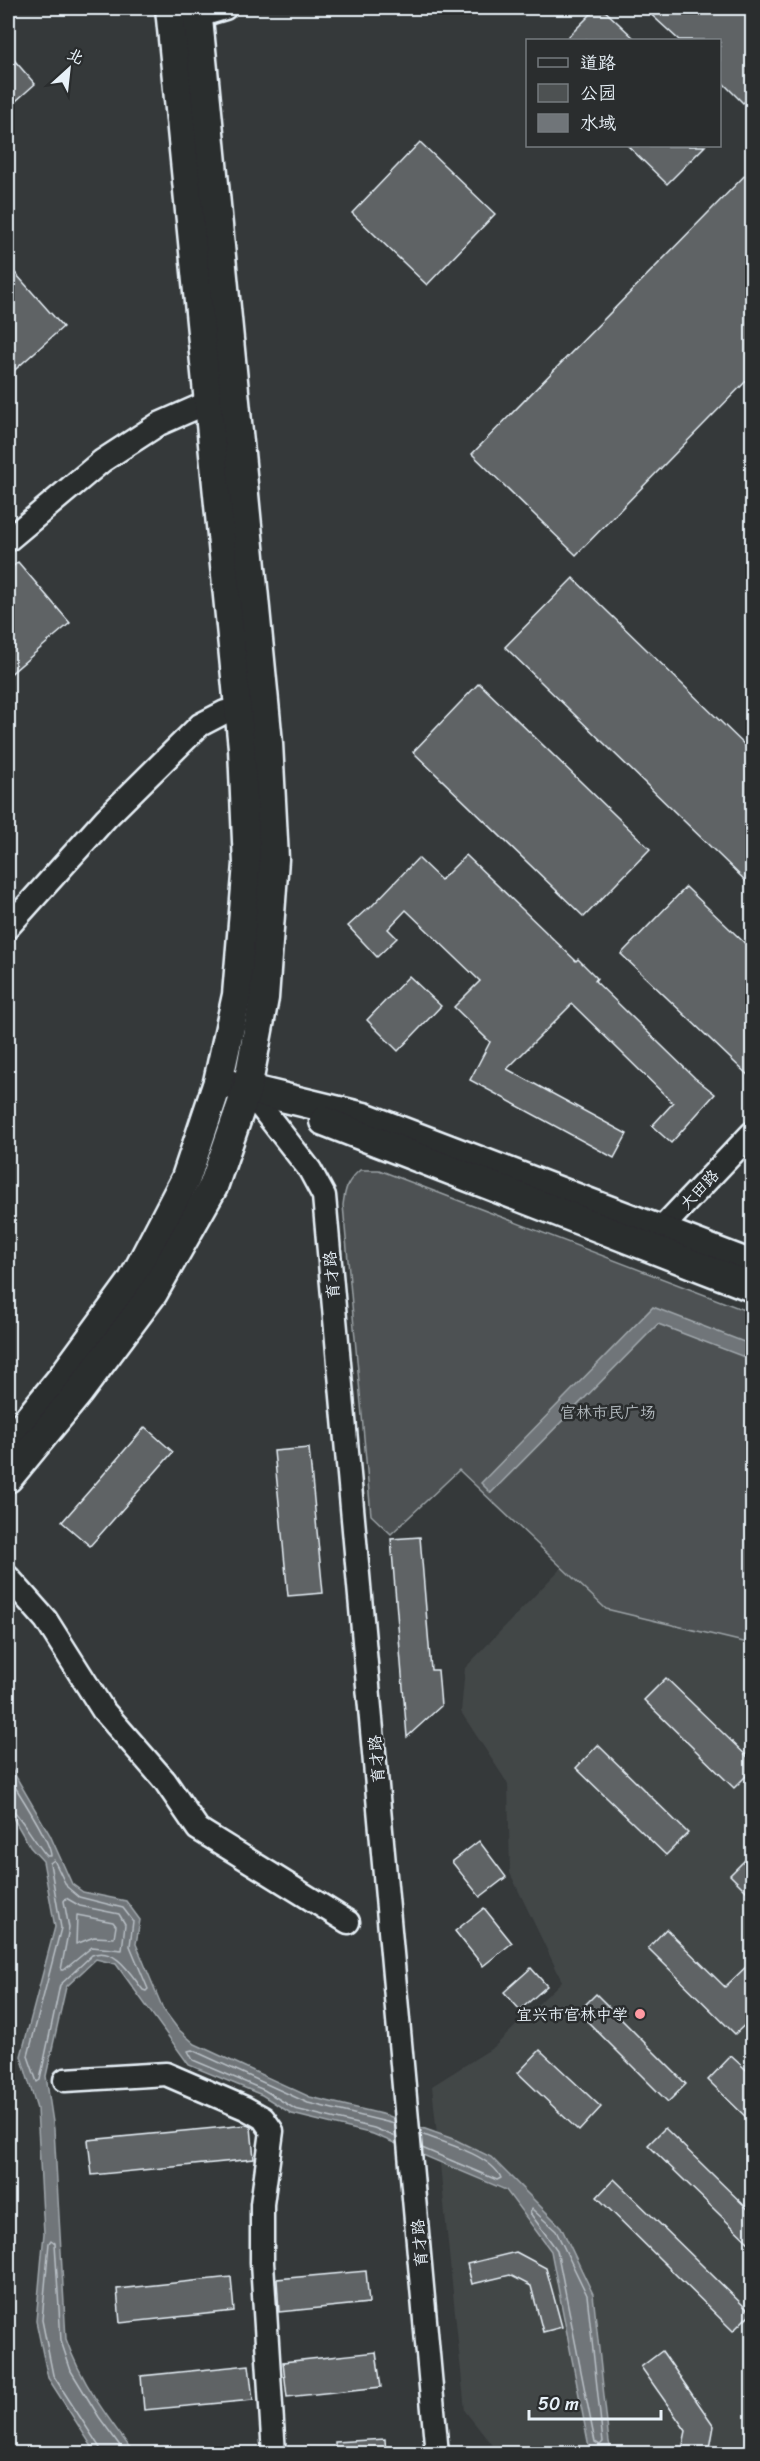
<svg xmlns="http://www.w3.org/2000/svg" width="760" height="2461" font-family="Sriracha,'LXGW WenKai TC',sans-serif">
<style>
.built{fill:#424647}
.green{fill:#4d5152;stroke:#9aa1a5;stroke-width:1.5}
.water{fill:#707579;stroke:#a0a7ac;stroke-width:1.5}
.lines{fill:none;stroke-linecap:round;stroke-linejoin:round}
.shore{stroke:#b8bfc5;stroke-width:1.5}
.building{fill:#5f6365;stroke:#e8f1f8;stroke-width:1.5}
.minor-casing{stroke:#e8f1f8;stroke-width:27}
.major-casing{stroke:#e8f1f8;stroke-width:33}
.minor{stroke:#2a2d2e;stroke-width:22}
.major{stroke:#2a2d2e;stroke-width:28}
.poi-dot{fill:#ff9aa2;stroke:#2a2d2e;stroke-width:2}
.labels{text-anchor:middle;stroke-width:5;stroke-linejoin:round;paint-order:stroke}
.street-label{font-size:16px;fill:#e8f1f8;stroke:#2a2d2e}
.park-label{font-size:16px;fill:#b2b9be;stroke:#2a2d2e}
.poi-label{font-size:16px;fill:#e8f1f8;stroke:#2a2d2e;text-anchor:end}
</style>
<rect width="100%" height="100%" fill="#35393a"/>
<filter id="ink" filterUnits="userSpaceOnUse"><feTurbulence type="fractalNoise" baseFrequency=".0167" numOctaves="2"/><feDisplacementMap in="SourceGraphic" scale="12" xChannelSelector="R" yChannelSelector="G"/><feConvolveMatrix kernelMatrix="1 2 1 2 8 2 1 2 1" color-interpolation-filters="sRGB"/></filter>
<g filter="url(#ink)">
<!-- built -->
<path class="built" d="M 562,1567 L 606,1609 L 752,1644 L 752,2453 L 596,2454 L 595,2450 L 588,2454 L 498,2453 L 465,2411 L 432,2086 L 494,2047 L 562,1981 L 510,1873 L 508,1784 L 461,1712 L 465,1668 Z"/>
<!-- green -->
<path class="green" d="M 360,1170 L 379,1170 L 752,1313 L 752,1644 L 606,1609 L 459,1470 L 391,1534 L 371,1515 L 343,1205 C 345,1189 347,1181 360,1170 Z"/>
<!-- water -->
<g class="water">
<path d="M 653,1307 L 752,1345 L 752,1360 L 658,1324 L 491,1493 L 481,1483 Z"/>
<path d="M 8,1763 L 50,1835 L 72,1884 L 83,1892 L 126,1901 L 140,1920 L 136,1944 L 163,2009 L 178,2029 L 195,2044 L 310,2097 L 386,2115 L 456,2140 L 491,2157 L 561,2227 L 593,2294 L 609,2442 L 612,2453 L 596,2453 L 595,2450 L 590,2452 L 551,2251 L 506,2190 L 373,2134 L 292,2114 L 262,2095 L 189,2065 L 116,1964 L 96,1959 L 66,1987 L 46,2076 L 54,2129 L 66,2339 C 81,2382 107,2417 134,2453 L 96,2453 L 48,2378 L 36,2321 L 44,2233 L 37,2109 L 21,2056 L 55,1927 L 43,1861 L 30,1847 L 8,1809 Z"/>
</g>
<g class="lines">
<!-- shore -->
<g class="shore">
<path d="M 8,1775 C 17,1791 51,1841 51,1856 L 47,1856 C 37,1846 16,1808 8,1807"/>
<path d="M 54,1860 L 67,1887 L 79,1897 L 123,1908 L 133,1921 L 130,1946 L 148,1989 L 146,1991 L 143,1990 C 131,1975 116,1946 92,1955 L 60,1985 L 40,2080 L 37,2082 L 28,2056 L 61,1928 L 50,1863 Z"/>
<path d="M 66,1898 L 80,1906 L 119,1914 L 125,1924 L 122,1950 L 92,1947 L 64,1970 L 61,1970 L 69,1928 L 64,1901 Z"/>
<path d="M 77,1915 L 113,1922 L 116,1926 L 114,1938 L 94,1937 L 76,1944 Z"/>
<path d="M 395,2124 L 308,2103 L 192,2050 L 188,2051 L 193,2060 L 264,2090 L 295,2109 L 374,2128 L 396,2137"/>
<path d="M 421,2134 C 443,2142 492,2156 501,2178 L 497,2180 L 422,2148"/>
<path d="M 532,2209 L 556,2231 L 587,2295 L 603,2442 L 600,2445 L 595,2442 L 557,2250 L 530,2213 Z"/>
<path d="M 101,2454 L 100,2448 L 53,2375 L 42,2320 L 49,2243 L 51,2240 L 55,2243 L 61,2341 L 71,2371 L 99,2417 L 126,2454"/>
</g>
</g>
<!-- building -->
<g class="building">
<path d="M 597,8 L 602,8 L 636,40 L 565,40 Z"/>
<path d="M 644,8 L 753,8 L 753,94 L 743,103 L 720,80 L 720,40 L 679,40 Z"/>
<path d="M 8,53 L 35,84 L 8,108 Z"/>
<path d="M 420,142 L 495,214 L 427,285 L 352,213 Z"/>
<path d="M 628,146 L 705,146 L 667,184 Z"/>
<path d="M 753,167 L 753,374 L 576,555 L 472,454 Z"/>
<path d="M 8,265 L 63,327 L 8,376 Z"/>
<path d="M 18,562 L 70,623 L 8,676 L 8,571 Z"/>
<path d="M 573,578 L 753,753 L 753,888 L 505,647 Z"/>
<path d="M 479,683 L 650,849 L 584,917 L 413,752 Z"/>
<path d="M 466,855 L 576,961 L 578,959 L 597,978 L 595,981 L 695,1078 L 715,1094 L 671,1143 L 652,1126 L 673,1103 L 572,1004 L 507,1069 L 627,1134 L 614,1158 L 470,1080 L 490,1042 L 454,1007 L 480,981 L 406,910 L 388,929 L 397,938 L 377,957 L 348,926 L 368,908 L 369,909 L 418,858 L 441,880 Z"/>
<path d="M 686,887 L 753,951 L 753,1080 L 621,954 Z"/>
<path d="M 409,976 L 441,1006 L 398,1051 L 367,1020 Z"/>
<path d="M 145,1427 L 173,1452 L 90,1546 L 62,1522 Z"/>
<path d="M 309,1448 L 323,1593 L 288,1596 L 274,1451 Z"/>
<path d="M 420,1537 L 431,1670 L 438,1670 L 441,1706 L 407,1737 L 391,1539 Z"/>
<path d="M 666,1678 L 753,1762 L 753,1769 L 734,1788 L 644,1700 Z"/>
<path d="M 598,1745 L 688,1833 L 666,1855 L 576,1768 Z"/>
<path d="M 479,1841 L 506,1877 L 480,1897 L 452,1862 Z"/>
<path d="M 753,1852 L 753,1898 L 730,1875 Z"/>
<path d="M 484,1908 L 512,1943 L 483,1966 L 455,1931 Z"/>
<path d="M 666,1929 L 725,1987 L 753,1960 L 753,2017 L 735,2034 L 648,1948 Z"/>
<path d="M 531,1968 L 547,1986 L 520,2010 L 504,1992 Z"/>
<path d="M 596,1994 L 686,2084 L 668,2102 L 578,2012 Z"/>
<path d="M 540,2050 L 601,2107 L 579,2131 L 518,2073 Z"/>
<path d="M 731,2056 L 753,2076 L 753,2124 L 708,2080 Z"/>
<path d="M 247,2125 L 251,2127 L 254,2159 L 92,2175 L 88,2140 Z"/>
<path d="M 665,2128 L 753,2214 L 753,2247 L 648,2145 Z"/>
<path d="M 614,2179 L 751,2313 L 733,2331 L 597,2197 Z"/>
<path d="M 516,2252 L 546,2268 L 562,2327 L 543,2332 L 531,2286 L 510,2275 L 472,2284 L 467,2264 Z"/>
<path d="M 366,2271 L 369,2303 L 279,2312 L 277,2279 Z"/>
<path d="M 231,2277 L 234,2311 L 120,2323 L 117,2289 Z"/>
<path d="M 662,2351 L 714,2426 L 709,2454 L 681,2454 L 686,2431 L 641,2367 Z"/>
<path d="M 376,2352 L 381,2387 L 287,2397 L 283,2362 Z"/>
<path d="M 249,2365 L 253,2400 L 144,2410 L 141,2376 Z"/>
<path d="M 385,2439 L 386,2454 L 335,2454 L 335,2442 Z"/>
</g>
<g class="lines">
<!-- minor casing -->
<g class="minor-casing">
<g id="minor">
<path d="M 198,16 L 225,8"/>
<path d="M 8,540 L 102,461 L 159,424 L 209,402"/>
<path d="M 8,927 L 106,818 L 200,725 L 225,712 L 240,711"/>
<path d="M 247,1089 L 310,1170 L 324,1196 L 437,2454"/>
<path d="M 654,1245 L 660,1230 L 752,1133"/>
<path d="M 8,1577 L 46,1620 L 103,1710 L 165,1781 L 198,1829 L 348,1922"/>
<path d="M 65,2080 L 166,2074 L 245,2108 L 263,2118 L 272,2131 L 262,2204 L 262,2263 L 274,2454"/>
</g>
</g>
<!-- major casing -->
<g class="major-casing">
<g id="major">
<path d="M 228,1084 L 364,1117 L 752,1265"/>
<path d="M 324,1121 L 752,1287"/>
<path d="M 8,1444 L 61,1379 L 132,1282 L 186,1178 L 218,1082 L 237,995 L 248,864 L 243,748 L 170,8"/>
<path d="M 8,1478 L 78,1393 L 153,1293 L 213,1187 L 247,1089 L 264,998 L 274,859 L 268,743 L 197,8"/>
</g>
</g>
<!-- minor -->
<use href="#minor" class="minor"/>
<!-- major -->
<use href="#major" class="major"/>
</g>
</g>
<!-- markers -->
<circle class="poi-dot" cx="640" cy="2014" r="6"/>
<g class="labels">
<!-- street labels -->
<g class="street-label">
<text transform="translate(699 1189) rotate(-46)" y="6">大田路</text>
<text transform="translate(331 1275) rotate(-95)" y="6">育才路</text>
<text transform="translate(376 1759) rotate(-95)" y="6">育才路</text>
<text transform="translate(419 2243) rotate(-95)" y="6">育才路</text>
</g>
<!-- park labels -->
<g class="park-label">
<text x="608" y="1418">官林市民广场</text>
</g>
<!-- poi labels -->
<g class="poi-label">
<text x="628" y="2020">宜兴市官林中学</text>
</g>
</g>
<!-- margin -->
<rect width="760" height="2461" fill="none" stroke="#2a2d2e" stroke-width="30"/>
<rect x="15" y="15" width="730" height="2431" fill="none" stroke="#e8f1f8" stroke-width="2" filter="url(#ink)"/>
<!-- legend -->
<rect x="526" y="39" width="195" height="108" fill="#2a2d2e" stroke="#767b7f" stroke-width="1.5"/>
<rect x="538" y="58" width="30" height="9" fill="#2a2d2e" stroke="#767b7f" stroke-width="1.5"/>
<text x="580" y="69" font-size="18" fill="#e8f1f8">道路</text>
<rect x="538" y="84" width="30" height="18" fill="#4d5152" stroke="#767b7f" stroke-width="1.5"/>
<text x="580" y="99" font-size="18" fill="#e8f1f8">公园</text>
<rect x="538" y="114" width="30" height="18" fill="#707579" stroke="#767b7f" stroke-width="1.5"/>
<text x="580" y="129" font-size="18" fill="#e8f1f8">水域</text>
<!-- north arrow -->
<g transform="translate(69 69) rotate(27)" stroke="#2a2d2e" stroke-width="4.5" paint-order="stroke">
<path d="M0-4.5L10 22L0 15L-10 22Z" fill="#e8f1f8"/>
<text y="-9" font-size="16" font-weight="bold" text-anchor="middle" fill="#e8f1f8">北</text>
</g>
<!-- scale -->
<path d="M529 2410v9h132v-9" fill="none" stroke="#e8f1f8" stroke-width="3"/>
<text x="538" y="2410" font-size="18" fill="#e8f1f8" stroke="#2a2d2e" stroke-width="4.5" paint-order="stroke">50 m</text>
</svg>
